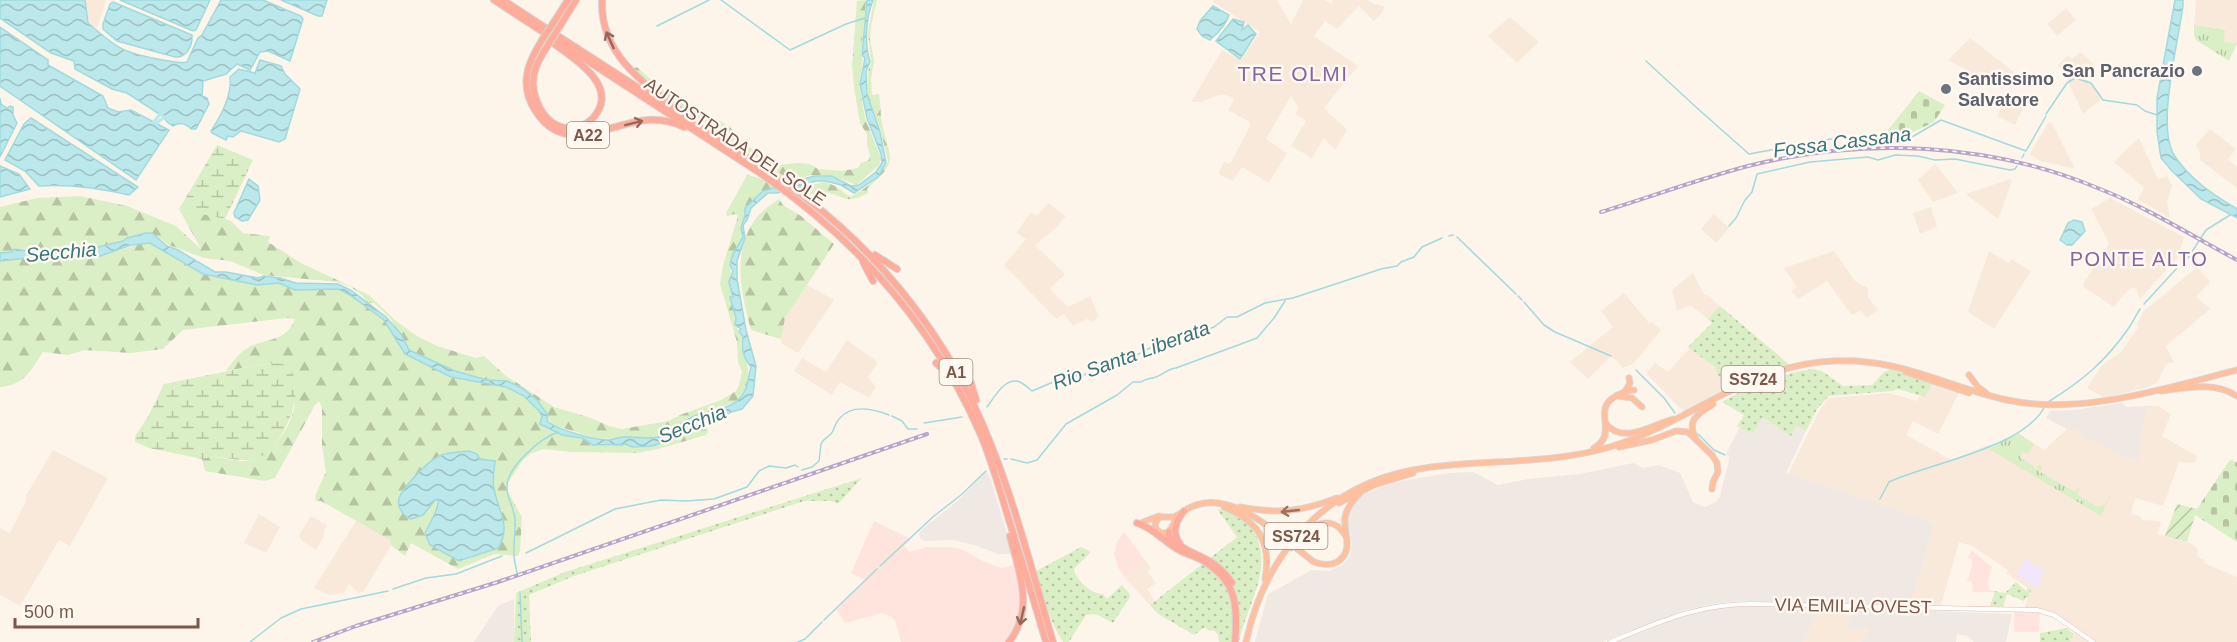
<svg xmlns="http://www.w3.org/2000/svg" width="2237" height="642" font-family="Helvetica,sans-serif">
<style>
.residential{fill:#f9e9da}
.commercial{fill:#ffe4dd}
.industrial{fill:#f0e8e2}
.education{fill:#f2e6fb}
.grass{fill:url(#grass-dots)}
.forest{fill:url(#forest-firs);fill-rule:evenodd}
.wetland{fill:url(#wetland-marsh)}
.cemetery{fill:url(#cemetery-stones)}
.park{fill:url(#park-tufts)}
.garden{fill:url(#garden-furrows)}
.water{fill:url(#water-waves);stroke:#a0dade;stroke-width:1.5}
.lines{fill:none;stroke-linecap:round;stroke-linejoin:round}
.stream{stroke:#a0dade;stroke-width:1.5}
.canal{stroke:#bbe8eb;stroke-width:3}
.secondary-casing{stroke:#dbbeaf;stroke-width:5}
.trunk-casing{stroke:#ddd3d0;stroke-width:7}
.motorway-casing{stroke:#ddd3d0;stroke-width:8}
.secondary{stroke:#fff;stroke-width:4}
.trunk{stroke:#fec09e;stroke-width:5}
.motorway{stroke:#feac9b;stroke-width:6}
.rail-casing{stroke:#b6a4cb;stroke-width:4}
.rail{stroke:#fff9f2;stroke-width:1.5;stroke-dasharray:4.5;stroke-linecap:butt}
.trunk-bridge-casing{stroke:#ddd3d0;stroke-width:7;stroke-linecap:butt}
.motorway-bridge-casing{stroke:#ddd3d0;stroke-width:8;stroke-linecap:butt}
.trunk-bridge{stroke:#fec09e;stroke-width:5}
.motorway-bridge{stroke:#feac9b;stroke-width:6}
.oneway{stroke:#976859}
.oneway2{stroke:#9d715e}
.worship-dot{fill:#6b7280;stroke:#fff9f2;stroke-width:2}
.labels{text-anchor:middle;stroke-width:5;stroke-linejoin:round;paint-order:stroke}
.shield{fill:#fff9f2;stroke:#a4887c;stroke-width:1.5}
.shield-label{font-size:16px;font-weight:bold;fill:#7d5749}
.worship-label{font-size:18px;font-weight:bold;fill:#5b616d;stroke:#fff9f2;text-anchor:end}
.street-label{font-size:18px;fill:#7d5749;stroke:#fff9f2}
.water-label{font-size:20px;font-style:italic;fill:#37767c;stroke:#fff9f2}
.neighbourhood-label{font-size:20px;letter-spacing:1.5px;fill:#8765a0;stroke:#fff9f2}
.quarter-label{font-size:21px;letter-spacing:1.5px;fill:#8765a0;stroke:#fff9f2}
</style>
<defs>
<pattern id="grass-dots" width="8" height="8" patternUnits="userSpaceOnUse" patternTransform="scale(1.5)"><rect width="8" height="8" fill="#daefc5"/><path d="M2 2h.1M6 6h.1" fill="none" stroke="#b6c4a2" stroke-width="1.8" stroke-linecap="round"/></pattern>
<pattern id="forest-firs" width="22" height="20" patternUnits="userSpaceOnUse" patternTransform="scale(1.5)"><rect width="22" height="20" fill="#daefc5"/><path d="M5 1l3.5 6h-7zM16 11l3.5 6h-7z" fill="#b6c4a2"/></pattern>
<pattern id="wetland-marsh" width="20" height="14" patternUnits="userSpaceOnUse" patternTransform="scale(1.5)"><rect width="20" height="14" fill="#daefc5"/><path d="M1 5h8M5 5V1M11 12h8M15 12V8" fill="none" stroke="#b6c4a2"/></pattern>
<pattern id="cemetery-stones" width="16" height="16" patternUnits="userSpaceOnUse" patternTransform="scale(1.5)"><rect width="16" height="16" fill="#daefc5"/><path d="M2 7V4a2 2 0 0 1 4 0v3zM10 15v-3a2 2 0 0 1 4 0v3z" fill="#b6c4a2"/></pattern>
<pattern id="park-tufts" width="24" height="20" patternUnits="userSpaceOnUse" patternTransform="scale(1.5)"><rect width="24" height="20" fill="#daefc5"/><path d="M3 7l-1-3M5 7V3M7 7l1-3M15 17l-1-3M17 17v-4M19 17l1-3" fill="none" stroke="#b6c4a2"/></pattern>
<pattern id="garden-furrows" width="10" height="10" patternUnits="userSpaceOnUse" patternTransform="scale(1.5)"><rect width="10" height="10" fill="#daefc5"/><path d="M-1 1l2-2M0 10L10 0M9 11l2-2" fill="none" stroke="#b6c4a2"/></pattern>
<pattern id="water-waves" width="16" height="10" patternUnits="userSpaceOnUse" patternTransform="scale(1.5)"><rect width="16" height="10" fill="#bbe8eb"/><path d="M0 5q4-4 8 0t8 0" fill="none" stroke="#9dbfc0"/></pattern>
</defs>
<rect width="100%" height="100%" fill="#fef5ea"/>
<!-- residential -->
<g class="residential">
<path d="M 85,0 L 106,0 L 98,26 L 94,28 L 87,21 Z"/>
<path d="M 1214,0 L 1277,0 L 1291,24 L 1303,0 L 1324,0 L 1331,4 L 1333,0 L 1368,0 L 1372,3 L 1384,6 L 1383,12 L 1374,21 L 1359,6 L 1337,29 L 1325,21 L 1314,36 L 1358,66 L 1324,108 L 1347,130 L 1335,150 L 1324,138 L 1312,158 L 1291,146 L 1306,121 L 1295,114 L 1299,108 L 1291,96 L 1266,139 L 1287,153 L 1269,183 L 1242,167 L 1233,181 L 1218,174 L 1224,162 L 1230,164 L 1250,126 L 1250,122 L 1228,110 L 1234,99 L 1226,95 L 1219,95 L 1201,102 L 1191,102 L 1222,50 L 1241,60 L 1260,32 L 1213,2 Z"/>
<path d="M 2196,0 L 2237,0 L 2237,43 L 2223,42 L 2225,28 L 2194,25 Z"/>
<path d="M 2066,8 L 2076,20 L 2057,36 L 2047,24 Z"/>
<path d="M 1510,17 L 1539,42 L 1517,63 L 1488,36 Z"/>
<path d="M 1970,38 L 2014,72 L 2002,89 L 1948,60 Z"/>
<path d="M 2081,52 L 2095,66 L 2085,77 L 2101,95 L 2100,100 L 2083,114 L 2067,79 L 2066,72 L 2058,66 L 2068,55 L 2072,59 Z"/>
<path d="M 2007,96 L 2025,105 L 2015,125 L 1997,116 Z"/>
<path d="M 2049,122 L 2052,123 L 2075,169 L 2041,161 L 2030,155 L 2030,153 Z"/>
<path d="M 2210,129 L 2236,149 L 2228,159 L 2237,167 L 2237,188 L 2200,160 L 2200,153 L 2196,145 Z"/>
<path d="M 2139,138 L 2158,179 L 2167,176 L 2172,186 L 2167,201 L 2170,218 L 2138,199 L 2144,188 L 2114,162 Z"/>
<path d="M 1935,164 L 1958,193 L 1933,202 L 1918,180 Z"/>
<path d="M 2010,179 L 2012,181 L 1998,219 L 1966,194 Z"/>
<path d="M 2110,198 L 2184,237 L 2178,257 L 2140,299 L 2136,288 L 2131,288 L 2123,295 L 2114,307 L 2082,286 L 2109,243 L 2091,209 Z"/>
<path d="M 1048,203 L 1066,216 L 1057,227 L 1035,245 L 1065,274 L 1050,289 L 1068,307 L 1090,296 L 1099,316 L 1092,322 L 1087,319 L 1073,326 L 1064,314 L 1056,319 L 1004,265 L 1026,239 L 1016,233 L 1031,212 L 1037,216 Z"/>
<path d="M 1931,207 L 1937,227 L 1920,234 L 1913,213 Z"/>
<path d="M 1714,214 L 1729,228 L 1716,243 L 1701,229 Z"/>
<path d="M 1834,251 L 1855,281 L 1868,288 L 1868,297 L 1878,310 L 1867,318 L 1860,310 L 1852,315 L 1827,281 L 1798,299 L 1792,291 L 1797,287 L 1784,268 Z"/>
<path d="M 1989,251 L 2009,263 L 2011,259 L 2031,271 L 1994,329 L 1968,312 Z"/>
<path d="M 2197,267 L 2210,282 L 2196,297 L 2210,309 L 2166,346 L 2174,362 L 2166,364 L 2157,383 L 2148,387 L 2105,398 L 2087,388 L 2102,365 L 2121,352 L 2139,326 L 2137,325 L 2143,312 Z"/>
<path d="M 1693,273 L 1704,294 L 1709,296 L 1720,306 L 1708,319 L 1690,305 L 1677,311 L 1672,290 Z"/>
<path d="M 807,285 L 834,300 L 798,353 L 782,344 L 781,339 L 785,318 Z"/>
<path d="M 1624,293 L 1649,323 L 1652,322 L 1661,330 L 1633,364 L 1623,368 L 1616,360 L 1610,357 L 1588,379 L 1570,362 L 1613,327 L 1601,311 Z"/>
<path d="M 847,340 L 878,362 L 868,377 L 876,387 L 869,398 L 840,382 L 832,395 L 794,371 L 802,358 L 826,372 Z"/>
<path d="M 1690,348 L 1715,367 L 1725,390 L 1684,412 L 1646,373 L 1655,363 L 1668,372 Z"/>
<path d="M 1933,382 L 1960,391 L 1938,434 L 1913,421 L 1906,435 L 1952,460 L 1988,445 L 1994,448 L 2018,433 L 2044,450 L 2067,429 L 2074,430 L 2120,455 L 2137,461 L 2142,426 L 2148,406 L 2158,406 L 2171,414 L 2162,436 L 2197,456 L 2195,463 L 2179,462 L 2163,506 L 2135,498 L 2131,514 L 2140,516 L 2142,520 L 2159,521 L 2161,523 L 2157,534 L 2192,544 L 2197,548 L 2198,557 L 2205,560 L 2204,563 L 2237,577 L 2237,642 L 2070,642 L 2077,628 L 2045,609 L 2026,608 L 2025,606 L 2031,590 L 2006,573 L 2008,570 L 1972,546 L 1959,542 L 1941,605 L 1910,605 L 1934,525 L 1920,518 L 1788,474 L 1819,411 L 1829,398 L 1889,393 L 1917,401 L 1920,395 L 1925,397 Z"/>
<path d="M 53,450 L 108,478 L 70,546 L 59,540 L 20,606 L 0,595 L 0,528 L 10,533 L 26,501 L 26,496 Z"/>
<path d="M 259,514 L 280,527 L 266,553 L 244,543 Z"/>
<path d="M 311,516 L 327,525 L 324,531 L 324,536 L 316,550 L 301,540 L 299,535 Z"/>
<path d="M 356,521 L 391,540 L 391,545 L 364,591 L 359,593 L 349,584 L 344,593 L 329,595 L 314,588 Z"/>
<path d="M 1145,560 L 1151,568 L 1147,571 L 1156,583 L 1147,589 L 1155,601 L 1150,605 L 1125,578 L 1127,575 Z"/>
<path d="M 1821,608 L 1857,608 L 1869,628 L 1861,642 L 1802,642 Z"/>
</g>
<!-- commercial -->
<g class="commercial">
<path d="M 874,521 L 911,539 L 904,546 L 910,552 L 926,547 L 951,547 L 961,549 L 983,561 L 1001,568 L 1015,565 L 1021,590 L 1020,615 L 1012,634 L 1005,642 L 901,642 L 895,621 L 892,617 L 882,613 L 845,623 L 836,610 L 866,580 L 851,573 Z"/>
<path d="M 1124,532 L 1145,560 L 1127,575 L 1125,578 L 1119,569 L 1114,554 L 1117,542 Z"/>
<path d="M 1971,550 L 1992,567 L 1987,585 L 1989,585 L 1989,590 L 1995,591 L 1994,592 L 1972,592 L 1973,586 L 1971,583 L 1973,582 L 1967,581 L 1972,567 L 1972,559 L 1968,558 Z"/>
<path d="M 2014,612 L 2040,613 L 2039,632 L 2014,632 Z"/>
</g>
<!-- industrial -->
<g class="industrial">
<path d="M 2122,403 L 2126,407 L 2148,406 L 2142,426 L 2138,461 L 2120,455 L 2074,430 L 2067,429 L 2046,418 L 2050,411 L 2074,410 Z"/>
<path d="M 1762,417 L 1791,436 L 1796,426 L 1806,431 L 1786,473 L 1920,518 L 1934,525 L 1910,605 L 1744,601 L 1717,603 L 1685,610 L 1602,642 L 1255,642 L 1268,594 L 1312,570 L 1329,571 L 1343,565 L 1351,553 L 1352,542 L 1347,520 L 1351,507 L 1361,496 L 1373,490 L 1396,482 L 1449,473 L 1473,472 L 1498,485 L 1528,479 L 1580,474 L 1633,463 L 1643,468 L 1659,465 L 1680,473 L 1693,502 L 1705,507 L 1716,502 L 1720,496 L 1728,464 L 1729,457 L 1726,454 L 1740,427 L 1753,434 Z"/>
<path d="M 986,472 L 990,477 L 1013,554 L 998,554 L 974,545 L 953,540 L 924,541 L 920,538 L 919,532 L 961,498 Z"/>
<path d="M 514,599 L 514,642 L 474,642 L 498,606 Z"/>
<path d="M 1728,606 L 1821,608 L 1802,642 L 1616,642 L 1692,613 Z"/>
<path d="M 1857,608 L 2012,614 L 2006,642 L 1974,642 L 1967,636 L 1957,634 L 1956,642 L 1861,642 L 1869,628 L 1846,627 Z"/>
</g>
<!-- education -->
<path class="education" d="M 2025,559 L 2044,570 L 2038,589 L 2017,575 Z"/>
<!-- grass -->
<g class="grass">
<path d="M 1720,306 L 1790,365 L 1755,376 L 1725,390 L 1715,367 L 1688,347 L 1712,323 L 1708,319 Z"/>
<path d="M 1813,369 L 1822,371 L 1843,386 L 1872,385 L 1884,372 L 1890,369 L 1933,382 L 1925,397 L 1898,389 L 1892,391 L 1829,396 L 1817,409 L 1806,431 L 1796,426 L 1791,436 L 1762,417 L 1753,434 L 1737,426 L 1744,415 L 1722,402 C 1751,385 1779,374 1813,369 Z"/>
<path d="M 862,478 L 838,504 L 832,501 L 804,501 L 574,576 L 529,595 L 531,642 L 514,642 L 516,593 L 565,572 Z"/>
<path d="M 1217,509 C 1234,512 1246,518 1255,534 C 1274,569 1246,607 1239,642 L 1219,642 L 1218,635 L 1214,630 L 1209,631 L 1205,627 L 1194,635 L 1158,614 L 1150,605 L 1237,537 Z"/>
<path d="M 1081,547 L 1091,552 L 1074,569 C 1075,579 1092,595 1103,594 L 1107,599 L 1122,585 L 1129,593 L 1130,597 L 1113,623 L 1096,614 L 1086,615 L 1069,642 L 1063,642 C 1049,620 1043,596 1036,571 Z"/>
<path d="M 2016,582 L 2026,591 L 2028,588 L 2031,590 L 2028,598 L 2026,597 L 2024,601 L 2007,594 L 2003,607 L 1990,606 L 1995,591 L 2005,593 Z"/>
<path d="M 2067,628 L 2074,635 L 2070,642 L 2040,642 L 2040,633 Z"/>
</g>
<!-- forest -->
<g class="forest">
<path d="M 866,0 L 861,55 L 863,58 L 859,84 L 865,118 L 881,158 L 879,165 L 857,185 L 830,175 L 811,175 L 791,181 L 660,92 L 632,69 L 637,67 L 660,88 L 675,94 L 730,127 L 743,143 L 777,165 L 798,163 L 810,164 L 818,169 L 842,171 L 858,168 L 861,163 L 869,160 L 870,155 L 867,145 L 867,134 L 860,123 L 854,87 L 852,65 L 857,1 Z"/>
<path d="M 874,0 L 877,0 L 871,26 L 870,39 L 874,61 L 871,79 L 872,95 L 879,94 C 881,104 880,113 882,123 C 890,162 900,159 867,189 L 868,193 C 843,206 845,195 824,192 C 819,192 813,194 809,195 L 799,187 L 826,182 L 837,187 L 850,197 C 867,188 878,179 888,162 L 881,131 L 868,96 L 868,71 L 871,63 L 868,32 Z"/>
<path d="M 747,175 L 760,178 L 775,188 L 763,191 L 745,208 L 745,215 L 741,228 L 742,238 C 738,244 732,255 731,264 C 730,270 732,273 729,282 L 733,297 L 731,298 C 735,313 733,323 742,337 L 741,345 L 747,364 L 749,379 L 745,391 L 740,397 L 735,402 L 718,408 L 713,412 L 702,413 L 689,417 L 677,428 L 665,435 L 655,438 L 598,439 L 551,424 L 547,414 L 537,400 L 507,381 L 487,380 L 455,371 L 409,350 L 390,318 L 374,303 L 368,303 L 362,295 L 351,287 L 337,282 L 264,275 L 230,261 L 204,258 L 169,245 L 152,233 L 146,233 L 123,241 L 81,251 L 42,248 L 31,251 L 0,253 L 0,207 L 37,198 L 80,196 L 127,206 L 176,226 L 201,249 L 179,209 L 225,219 L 231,221 L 243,233 L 270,236 L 268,242 L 301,263 L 369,295 L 396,321 L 417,336 L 437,346 L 476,358 L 484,356 L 505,375 L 554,407 L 591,418 L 609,426 L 622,429 L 668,421 L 680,415 L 721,400 L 736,391 L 739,385 L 742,372 L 738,362 L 737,342 L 720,284 L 723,265 L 738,216 L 735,214 L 727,216 L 726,213 Z"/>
<path d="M 779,199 L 783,205 L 801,216 L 834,244 L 785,318 L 781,339 L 751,330 C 741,293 731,250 757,217 C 763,210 772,204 779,199 Z"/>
<path d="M 143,243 L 150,243 L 203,274 L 257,285 L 279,283 L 295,290 L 338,289 L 350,295 L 384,320 L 405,354 L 451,377 L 506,387 L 524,396 L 539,411 L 542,416 L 541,424 L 562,435 L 582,438 L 593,445 L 626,444 L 632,447 L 651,446 L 677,438 L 699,425 L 719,420 L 707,426 L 708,432 L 706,435 L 658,449 L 637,453 L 573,452 L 543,449 L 530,454 L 523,460 L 507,484 L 507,490 L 522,517 L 520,551 L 518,556 L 494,554 L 458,569 L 411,543 L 405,556 L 391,545 L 390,540 L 321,501 L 316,501 L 315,496 L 326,472 L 322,446 L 322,408 L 319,401 L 315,405 L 275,478 L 265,481 L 205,471 L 202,459 C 214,454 227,460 239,461 C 266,463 286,436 293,412 C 296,403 295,390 294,380 L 269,363 L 226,371 C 232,363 239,352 249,347 C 267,338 286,342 295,319 L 287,318 L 183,330 L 163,349 L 131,353 L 85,350 L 68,355 L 43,352 C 30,371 25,385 0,387 L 0,261 L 47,256 L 67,260 L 100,256 ZM 469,451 L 480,459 L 491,461 L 494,493 L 502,512 L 498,548 L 463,561 L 427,526 L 436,511 L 439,500 L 435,500 L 423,515 L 407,518 L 400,507 L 400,495 L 438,456 Z"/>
</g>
<!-- wetland -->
<g class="wetland">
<path d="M 217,145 L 253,160 L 225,219 L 179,209 Z"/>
<path d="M 269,363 C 273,363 279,363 283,364 C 313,378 284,446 262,456 C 240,467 219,451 202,459 L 149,448 L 135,442 L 135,436 L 149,415 L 164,384 Z"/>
</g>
<!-- cemetery -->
<g class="cemetery">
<path d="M 1919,91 L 1945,105 L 1934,122 L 1907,135 L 1884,135 Z"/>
<path d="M 2232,460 L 2237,463 L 2237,542 L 2195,515 L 2197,509 L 2229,461 Z"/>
</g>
<!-- park -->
<g class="park">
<path d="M 2194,25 L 2225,29 L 2224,42 L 2237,43 L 2229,61 L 2196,40 L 2194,35 Z"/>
<path d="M 2018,433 L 2034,444 L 2028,454 L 2023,452 L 2020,458 L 2034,466 L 2034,469 L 2036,470 L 2039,465 L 2042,466 L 2040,472 L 2075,492 L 2078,488 L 2080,489 L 2077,495 L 2098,507 L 2105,504 L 2112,491 L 2101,516 L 1989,449 Z"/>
</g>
<!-- garden -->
<path class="garden" d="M 2177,504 L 2197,509 L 2187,542 L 2165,536 Z"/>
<!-- water -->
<g class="water">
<path d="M 0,0 L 85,0 L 88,23 C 118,49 123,53 163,60 C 172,61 178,64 187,62 L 198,38 L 202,35 L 221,0 L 263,0 L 301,16 L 303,19 L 290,61 L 268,51 L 260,52 L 250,70 L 237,64 L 226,74 L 203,81 L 202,96 L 207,98 L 209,104 L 196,129 L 191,129 C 185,123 180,122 173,126 L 167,122 L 164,117 L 127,93 L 112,89 L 75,69 L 74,61 L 51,53 L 0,18 Z"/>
<path d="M 120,0 L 210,0 L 196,30 L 193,31 Z"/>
<path d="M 281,0 L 327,0 L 322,16 L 318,16 Z"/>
<path d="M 867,0 L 873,0 C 866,18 864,44 870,62 L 866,71 L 867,94 L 880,132 L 886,163 L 878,177 L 854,193 L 841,185 L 826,181 L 816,181 L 777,193 L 768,193 L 751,208 L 747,220 L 743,225 L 745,238 L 737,261 L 737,279 L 746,330 L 756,366 L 753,396 L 742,409 L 731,412 L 719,420 L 699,425 L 677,438 L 651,446 L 632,447 L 626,444 L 593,445 L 582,438 L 562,435 L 540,424 L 542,416 L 539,411 L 524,396 L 506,387 L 451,377 L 405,354 L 384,320 L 350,295 L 338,289 L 295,290 L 279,283 L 257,285 L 203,274 L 150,243 L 131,245 L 100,256 L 67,260 L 47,256 L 0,261 L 0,253 L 12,252 L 14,249 L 26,251 L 42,248 L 81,251 L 123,241 L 127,238 L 146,233 L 152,233 L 167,246 L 178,250 L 215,272 L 226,272 L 258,278 L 264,276 L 280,278 L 296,283 L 338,284 L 352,291 L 386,317 L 401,334 L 409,350 L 455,371 L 487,380 L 507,381 L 522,388 L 537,400 L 547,414 L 548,422 C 560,430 596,441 610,440 C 615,439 619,437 624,437 C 638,436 651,441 665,435 C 675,431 682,421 692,417 C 704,411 728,410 738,400 C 749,390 747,380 751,367 C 743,358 741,349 743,337 L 739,331 L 741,329 L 735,325 L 736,318 L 730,297 L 733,297 L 729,282 L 733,271 L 730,265 L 733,254 L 743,237 L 741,228 L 745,215 L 745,208 L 763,191 L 814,176 L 832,176 L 851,186 L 859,185 L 876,172 L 882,163 L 881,154 L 867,118 L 860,84 L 865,58 L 862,55 Z"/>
<path d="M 2175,0 L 2183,0 L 2183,5 C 2179,40 2156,125 2174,155 C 2189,179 2214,195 2237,209 L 2237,218 L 2201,199 L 2172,171 L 2161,158 L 2157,132 L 2157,98 Z"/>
<path d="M 113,2 L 192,35 C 193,46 186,58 175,57 L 117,41 L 103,29 L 103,24 L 110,4 Z"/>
<path d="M 1213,6 L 1229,15 C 1226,25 1218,33 1210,40 L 1202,36 L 1197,29 L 1200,21 Z"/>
<path d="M 1233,19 L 1244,22 L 1242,30 L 1248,25 L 1256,34 L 1240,59 L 1216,41 Z"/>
<path d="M 0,27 L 48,60 L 48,65 L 103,96 L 108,108 L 118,112 L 131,110 L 169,130 L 136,180 L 0,86 Z"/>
<path d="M 260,60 L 281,66 L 285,74 L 300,89 L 285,139 L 279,142 L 241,131 L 233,137 L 228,136 L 226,140 L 212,133 L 211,131 C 221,116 232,95 230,77 L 239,69 L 255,73 Z"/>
<path d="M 0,98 L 1,104 L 7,108 L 10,106 L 13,107 L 13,115 L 17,123 L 0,157 Z"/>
<path d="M 31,118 L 138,187 L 129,195 C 98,188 70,184 39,186 L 25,171 L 5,160 L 24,124 Z"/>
<path d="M 0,166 L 19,174 L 30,189 L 0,197 Z"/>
<path d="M 249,179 L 258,186 L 260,200 L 248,220 L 242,221 L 235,217 L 234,213 Z"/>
<path d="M 2074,220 L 2082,222 L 2085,231 L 2072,245 L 2067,245 L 2060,240 L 2068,223 Z"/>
<path d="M 469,451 L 477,454 L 480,459 L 495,461 C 494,471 492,480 494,489 C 498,511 512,526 498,548 L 459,561 L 430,545 L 425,533 L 436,511 L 439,500 L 435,500 L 423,515 L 411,519 C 403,516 395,505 400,496 C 404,487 427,462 436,458 C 445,452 458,452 469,451 Z"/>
</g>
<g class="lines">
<!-- stream -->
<g class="stream">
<path d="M 721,0 L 790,50 L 846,24 L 865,18"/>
<path d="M 657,26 L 709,0"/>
<path d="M 1646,61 L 1697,108 L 1749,154 L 1837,138 L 1912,137 L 1941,120 L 2026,151 L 2046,116"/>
<path d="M 2046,114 L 2067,83 L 2075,78 L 2091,83 L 2103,100 L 2137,105 L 2145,111 L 2157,115"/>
<path d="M 2022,158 L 2024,154"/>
<path d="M 1729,226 L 1736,218 L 1745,200 L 1752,192 L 1757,174 L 1810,162 L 1868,157 L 1878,160 L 1895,155 L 1918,156 L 1935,160 L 1955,159 L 2010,170 L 2015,169 L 2017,166"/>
<path d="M 1449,236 L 1453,235"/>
<path d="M 1457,237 L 1516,294"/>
<path d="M 2188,258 L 2206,230 L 2230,215"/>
<path d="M 1518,296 L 1522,300"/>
<path d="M 1524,302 L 1544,325 L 1555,332 L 1611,356"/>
<path d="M 2144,304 L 2178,267"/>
<path d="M 1636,370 L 1664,398 L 1675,413"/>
<path d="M 2048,402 C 2082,381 2105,362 2128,329 C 2133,322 2136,315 2140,309"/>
<path d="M 987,407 C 994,398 1005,376 1020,382 C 1024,384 1029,388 1032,391 L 1065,377 L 1084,375 L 1101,365 L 1127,360 L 1150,348 L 1182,340 L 1214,327 L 1227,317 L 1237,317 L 1265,303 L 1293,298 L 1381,269 L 1397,266 L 1401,262 L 1414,257 L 1422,247 L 1442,238"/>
<path d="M 892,416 L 902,421 L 908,429 L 917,429"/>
<path d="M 924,423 L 962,417"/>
<path d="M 1698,434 L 1714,450 L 1725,455"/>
<path d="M 1004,459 L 1007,459"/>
<path d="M 1011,459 L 1027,463 L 1037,460 L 1066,424 L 1117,395 L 1133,382 L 1141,382 C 1147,378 1150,379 1156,377 C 1164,374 1167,369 1176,368 L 1257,338 L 1274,318 L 1285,301"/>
<path d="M 802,470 L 812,467 L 819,461 L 821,444 C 823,439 827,438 831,434 C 835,429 835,422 840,418 C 852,404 874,409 889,415"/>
<path d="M 1880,499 L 1889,482 C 1930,463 2024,448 2045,406"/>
<path d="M 526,553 L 615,509 L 661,500 L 686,501 L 714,499 L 747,487 L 759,471 L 769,466 L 786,468 L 795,465 L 798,467"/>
<path d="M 880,566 L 934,516 L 961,495 L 986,471"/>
<path d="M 517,573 C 516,567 514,561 514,555 C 513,543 516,531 515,519 C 514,508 507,498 507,488 C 506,467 541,438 558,432"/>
<path d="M 393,589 L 426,578 L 456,574 L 502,556"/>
<path d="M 520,593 L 522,642"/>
<path d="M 824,620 L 877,569"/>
<path d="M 250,642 L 281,618 L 301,609 L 388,591"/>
<path d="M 798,642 L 805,639 L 822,622"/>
</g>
<!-- canal -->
<path class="canal" d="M 160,114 L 164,117 L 157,123 L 154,122 Z"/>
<!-- secondary casing -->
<g class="secondary-casing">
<path id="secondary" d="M 1610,642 C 1660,622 1697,604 1752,604 L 2037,610 L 2054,615 L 2093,642"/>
</g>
<!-- trunk casing -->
<g class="trunk-casing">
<g id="trunk">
<path d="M 1906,372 L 1969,393"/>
<path d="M 1969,375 L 1978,387 L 1986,393"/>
<path d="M 1626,390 L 1630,383 L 1629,378"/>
<path d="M 2161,391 C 2186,388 2214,381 2237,396"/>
<path d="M 1618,396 L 1632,398 L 1642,407"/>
<path d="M 1606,424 C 1624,445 1652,425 1673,419"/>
<path d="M 1695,437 C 1686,419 1700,413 1713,404"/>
<path d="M 1619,447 L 1652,440 L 1676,431 L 1688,432 L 1712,455 L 1717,463 L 1718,472 L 1713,482 L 1712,489"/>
<path d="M 1594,448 C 1620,433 1590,410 1616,396 C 1622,393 1627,390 1634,390"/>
<path d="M 1339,503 L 1374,485 L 1413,473"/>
<path d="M 1224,507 C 1258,521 1272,542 1265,579"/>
<path d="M 1240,507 C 1278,514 1301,512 1337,498"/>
<path d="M 1181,513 L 1174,517 L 1159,517 L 1155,524 L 1156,529 L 1161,533 L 1167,533 C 1175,527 1172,520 1183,512 C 1211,491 1246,510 1269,527"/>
<path d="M 1143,522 L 1159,516"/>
<path d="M 1310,527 C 1325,521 1336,520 1345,535"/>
<path d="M 1291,548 L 1311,526"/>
<path d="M 1314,562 C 1322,565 1330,566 1337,562 C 1355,551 1343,533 1345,517 C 1347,507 1353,500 1360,493"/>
<path d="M 1246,642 C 1266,550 1329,481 1425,468 C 1487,459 1552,465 1613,446 C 1693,421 1746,365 1834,361 C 1901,358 1946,387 2007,400 C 2079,416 2167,388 2237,370"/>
</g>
</g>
<!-- motorway casing -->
<g class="motorway-casing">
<g id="motorway">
<path d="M 494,0 L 760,173 C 856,239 933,325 980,433 C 992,461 1000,491 1009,520 C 1022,561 1034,601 1046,642"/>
<path d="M 503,0 C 562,39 622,77 682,116 C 724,143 767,168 807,199 C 876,252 934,323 972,401 C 1009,478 1029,561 1053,642"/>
<path d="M 602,0 C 600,55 644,84 684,113"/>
<path d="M 554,22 L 568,0"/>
<path d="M 560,26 L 576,0"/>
<path d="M 542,40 C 529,61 520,81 532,105 C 561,160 607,123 648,120 C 661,119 673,122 684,127"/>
<path d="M 548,45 C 542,54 536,64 534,74 C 530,96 543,125 567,128 C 576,129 586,125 593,118 C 621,87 575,59 553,43"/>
<path d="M 875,255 L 897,269"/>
<path d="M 863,262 L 873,281"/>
<path d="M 936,363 L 945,371"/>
<path d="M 971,383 L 976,400"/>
<path d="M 1137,523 C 1154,528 1164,542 1179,550 C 1186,554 1194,556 1200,559 C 1237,580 1238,604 1235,642"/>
<path d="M 1169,532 L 1169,537 C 1190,558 1212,553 1232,583"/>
<path d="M 1180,544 C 1171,532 1176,521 1184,511"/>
<path d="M 1009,642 C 1035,609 1019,572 1010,536"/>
</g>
</g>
<!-- secondary -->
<use href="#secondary" class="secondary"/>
<!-- trunk -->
<use href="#trunk" class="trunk"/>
<!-- motorway -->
<use href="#motorway" class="motorway"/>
<!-- rail casing -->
<g class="rail-casing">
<g id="rail">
<path d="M 1601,212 C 1650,197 1699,179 1748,166 C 1864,137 1989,142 2100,189 C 2148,208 2192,236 2237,260"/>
<path d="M 313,642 L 356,626 L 498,582 L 927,434"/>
</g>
</g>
<!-- rail -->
<use href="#rail" class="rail"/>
<!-- trunk-bridge casing -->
<g class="trunk-bridge-casing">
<path id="trunk-bridge" d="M 1269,527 L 1314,562"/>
</g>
<!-- motorway-bridge casing -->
<g class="motorway-bridge-casing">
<g id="motorway-bridge">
<path d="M 542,40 L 554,22"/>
<path d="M 548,45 L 560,26"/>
</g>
</g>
<!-- trunk-bridge -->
<use href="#trunk-bridge" class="trunk-bridge"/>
<!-- motorway-bridge -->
<use href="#motorway-bridge" class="motorway-bridge"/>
</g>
<!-- one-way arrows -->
<defs><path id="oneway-shaft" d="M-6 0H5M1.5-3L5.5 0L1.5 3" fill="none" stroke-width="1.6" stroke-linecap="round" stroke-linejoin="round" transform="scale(1.5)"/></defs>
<g class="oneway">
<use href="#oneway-shaft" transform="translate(610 40) rotate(-114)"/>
<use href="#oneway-shaft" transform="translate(634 123) rotate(-14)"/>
<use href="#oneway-shaft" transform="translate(1022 616) rotate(103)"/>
</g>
<use class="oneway2" href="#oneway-shaft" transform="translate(1290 511) rotate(174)"/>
<!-- markers -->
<g class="worship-dot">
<circle cx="2197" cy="71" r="6"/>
<circle cx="1946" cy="89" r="6"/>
</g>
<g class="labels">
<!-- shield labels -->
<g class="shield">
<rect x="567" y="122" width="42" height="26" rx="4.5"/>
<rect x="939.5" y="359" width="33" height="26" rx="4.5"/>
<rect x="1721.5" y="366" width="63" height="26" rx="4.5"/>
<rect x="1264.5" y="523" width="63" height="26" rx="4.5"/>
</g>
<g class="shield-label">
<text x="588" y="141">A22</text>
<text x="956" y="378">A1</text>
<text x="1753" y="385">SS724</text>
<text x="1296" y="542">SS724</text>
</g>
<!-- worship labels -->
<g class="worship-label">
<text x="2185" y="77">San Pancrazio</text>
<text x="1958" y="85" text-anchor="start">Santissimo<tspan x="1958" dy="21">Salvatore</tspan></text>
</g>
<!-- street labels -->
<g class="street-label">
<text transform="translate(735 142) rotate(34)" y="6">AUTOSTRADA DEL SOLE</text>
<text transform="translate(1853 606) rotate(1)" y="6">VIA EMILIA OVEST</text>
</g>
<!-- water labels -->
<g class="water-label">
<text transform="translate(1842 142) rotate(-7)" y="7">Fossa Cassana</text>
<text transform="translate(61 252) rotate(-5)" y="7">Secchia</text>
<text transform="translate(1131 355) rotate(-20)" y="7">Rio Santa Liberata</text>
<text transform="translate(692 424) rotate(-22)" y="7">Secchia</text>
</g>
<!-- neighbourhood labels -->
<g class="neighbourhood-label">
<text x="2139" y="266">PONTE ALTO</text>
</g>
<!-- quarter labels -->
<g class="quarter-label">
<text x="1293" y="81">TRE OLMI</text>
</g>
</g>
<!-- scale -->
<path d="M15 618v9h183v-9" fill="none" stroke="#7d5749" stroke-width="3"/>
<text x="24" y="618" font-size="18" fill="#7d5749" stroke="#fff9f2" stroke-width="4.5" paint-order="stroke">500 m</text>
</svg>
